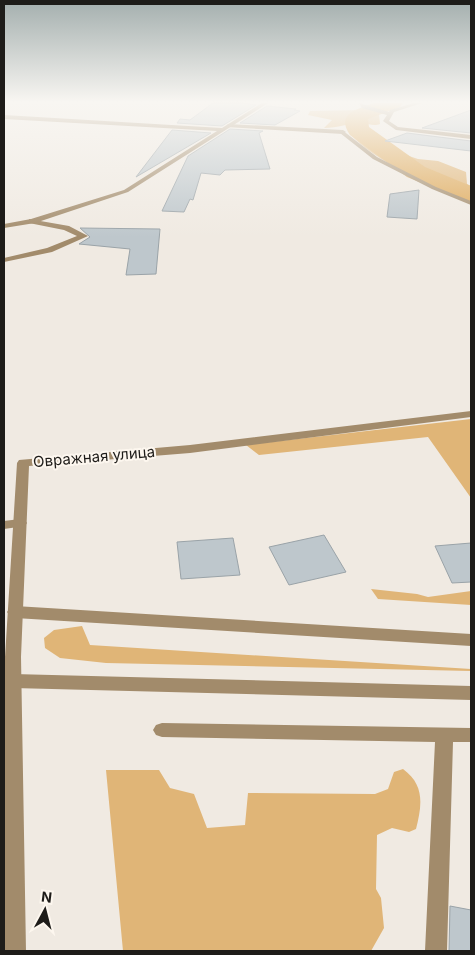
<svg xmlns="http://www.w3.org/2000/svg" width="475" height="955" font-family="Inter,sans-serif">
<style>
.green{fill:#e0b577}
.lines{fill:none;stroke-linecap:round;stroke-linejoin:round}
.river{fill:#dea857;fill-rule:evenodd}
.building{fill:#bec7cc;stroke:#9aa3a8}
.lane{fill:#a28b6b;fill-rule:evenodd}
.street{fill:#a28b6b;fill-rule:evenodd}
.labels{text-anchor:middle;stroke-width:4;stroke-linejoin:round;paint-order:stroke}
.street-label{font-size:15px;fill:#1e1c19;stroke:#fdf7ef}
</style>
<rect width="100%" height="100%" fill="#f0eae2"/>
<!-- green -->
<g class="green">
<path d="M 362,110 L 379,114 L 380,124 C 373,127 368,123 361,123 C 350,123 337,128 324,128 L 332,120 L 308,115 L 310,111 Z"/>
<path d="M 357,132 L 364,137 L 379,138 L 403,154 L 418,159 L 438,161 L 466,172 L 467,184 L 471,186 L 471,199 C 435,189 374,161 349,133 Z"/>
<path d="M 471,419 L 471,498 L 428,437 L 259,455 L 246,445 Z"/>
<path d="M 371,589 L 417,594 L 428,597 L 471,591 L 471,605 L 378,599 Z"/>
<path d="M 82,626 L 90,645 L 471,669 L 471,671 L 106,663 L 60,658 L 45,648 L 44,638 L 54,630 Z"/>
<path d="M 403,769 C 425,785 422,805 416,829 L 409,832 L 392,828 L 377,835 L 376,889 L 381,898 L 384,928 L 371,951 L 123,951 L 106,770 L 159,770 L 170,788 L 194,794 L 207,828 L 245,825 L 248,793 L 375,794 L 388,789 L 394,772 Z"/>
</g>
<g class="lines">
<!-- river -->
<path class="river" d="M 374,103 L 403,103 L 400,107 L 368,119 L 369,127 L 425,167 L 471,186 L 471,203 L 407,177 L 350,135 C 335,113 358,109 374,103 Z"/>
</g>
<!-- building -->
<g class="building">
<path d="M 213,103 L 243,103 L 256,105 L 222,126 L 177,123 L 180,119 L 190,120 Z"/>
<path d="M 267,106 L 296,109 L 294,110 L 300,111 L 275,125 L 240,123 Z"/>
<path d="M 471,110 L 471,133 L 422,128 Z"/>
<path d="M 230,129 L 263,131 L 259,133 L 270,169 L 225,170 L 220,175 L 201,173 L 193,200 L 190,199 L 184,212 L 162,211 L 188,156 Z"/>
<path d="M 172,130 L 211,133 L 136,177 Z"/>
<path d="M 407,133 L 471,141 L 471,151 L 385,141 Z"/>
<path d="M 419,190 L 417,219 L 387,217 L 390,194 Z"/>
<path d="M 80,228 L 160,229 L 156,274 L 126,275 L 130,249 L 79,244 L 90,237 Z"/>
<path d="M 324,535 L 346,572 L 289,585 L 269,547 Z"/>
<path d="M 233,538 L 240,575 L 181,579 L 177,542 Z"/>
<path d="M 471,543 L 471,582 L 452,583 L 435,546 Z"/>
<path d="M 450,906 L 471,910 L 471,951 L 449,951 Z"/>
</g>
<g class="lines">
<!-- lane -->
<g class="lane">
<path d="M 228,124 L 343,130 L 346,132 L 343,134 L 226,127 Z"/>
<path d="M 29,219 L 69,226 L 88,236 L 52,252 L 4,262 L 4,258 L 47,248 L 77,236 L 64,230 L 29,223 Z"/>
<path d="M 20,519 L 25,520 L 27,523 L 25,526 L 4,529 L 4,521 Z"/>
<path d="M 15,606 L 471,634 L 471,646 L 15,618 L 10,616 L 7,612 L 10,608 Z"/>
<path d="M 13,674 L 471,686 L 471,700 L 13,688 L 7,686 L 5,681 L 7,676 Z"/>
<path d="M 162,723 L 471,728 L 471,742 L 453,742 L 447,951 L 425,951 L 435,742 L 162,737 L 156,735 L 153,730 L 156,725 Z"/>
</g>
<!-- street -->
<g class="street">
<path d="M 262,103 L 268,103 L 128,192 L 35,223 L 4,228 L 4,224 L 31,219 L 124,190 L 217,131 L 4,119 L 4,115 L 222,128 Z"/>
<path d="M 359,103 L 389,112 L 390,110 L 414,103 L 422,103 L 394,112 L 389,121 L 398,127 L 471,135 L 471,139 L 396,130 L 383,121 L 387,115 L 362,108 Z"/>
<path d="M 342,130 L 377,157 L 436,187 L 471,201 L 471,205 L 432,189 L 373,159 L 340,133 Z"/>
<path d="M 471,411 L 471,417 L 190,453 L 29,466 L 21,657 L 26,951 L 4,951 L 5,657 L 17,463 L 19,460 L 190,445 Z"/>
</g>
</g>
<!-- sky -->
<linearGradient id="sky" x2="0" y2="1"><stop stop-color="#a4afae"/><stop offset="0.43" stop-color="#f8f6f2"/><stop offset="1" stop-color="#f8f6f2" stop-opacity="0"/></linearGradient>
<rect width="475" height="237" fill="url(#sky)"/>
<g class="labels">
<!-- street labels -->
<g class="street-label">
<text transform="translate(94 457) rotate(-5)" y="5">Овражная улица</text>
</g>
</g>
<!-- border -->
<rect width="475" height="955" fill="none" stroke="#1e1c19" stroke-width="10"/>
<!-- north arrow -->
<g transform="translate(45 910) rotate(7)" stroke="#fdf7ef" stroke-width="4" paint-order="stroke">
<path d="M0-4L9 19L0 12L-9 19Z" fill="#1e1c19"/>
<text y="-8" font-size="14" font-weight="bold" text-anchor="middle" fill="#1e1c19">N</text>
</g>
</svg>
